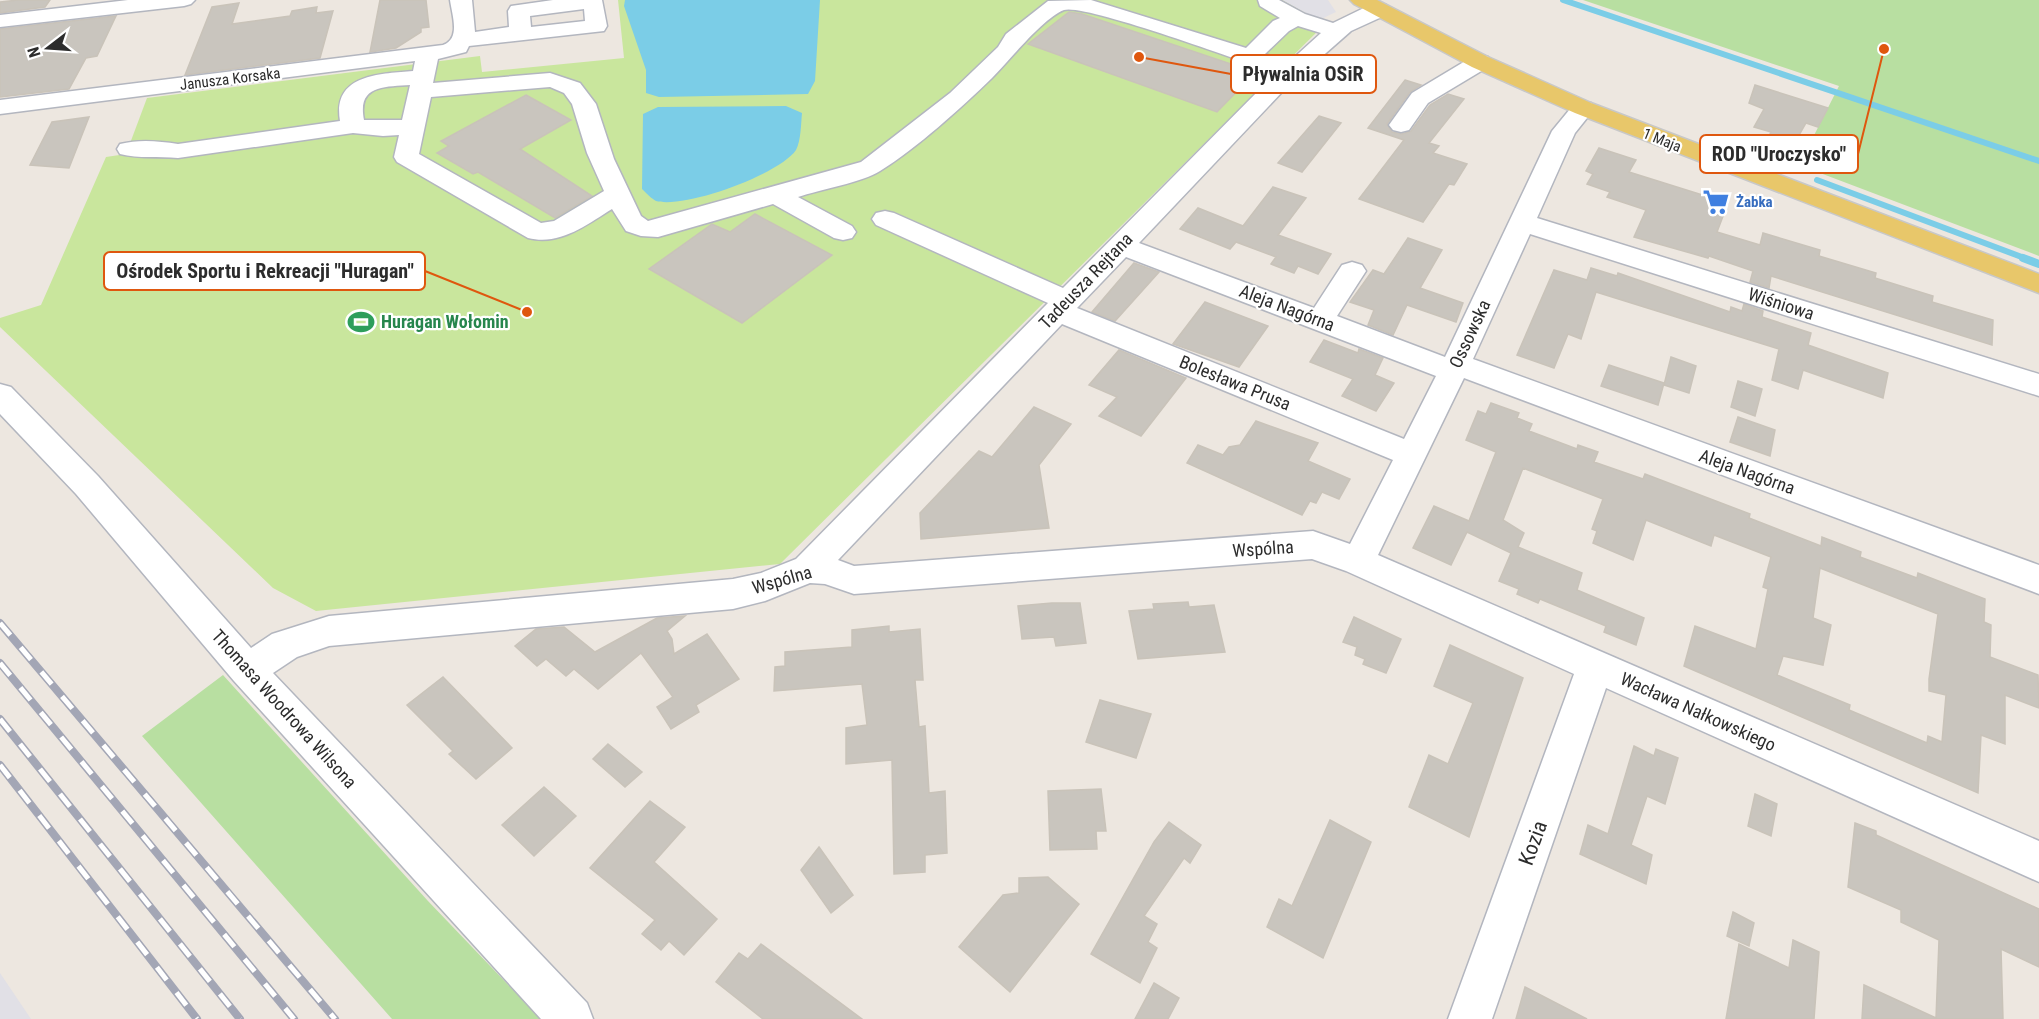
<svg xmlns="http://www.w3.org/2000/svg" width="2039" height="1019" font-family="'Roboto Condensed',sans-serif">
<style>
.industrial{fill:#e1e0e6}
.green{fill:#b8dfa1}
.pitch{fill:#c9e69d}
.water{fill:#7bcde7}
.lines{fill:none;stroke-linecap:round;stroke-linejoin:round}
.stream-far1{stroke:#7bcde7;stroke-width:6}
.stream{stroke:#7bcde7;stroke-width:8}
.building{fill:#c9c5be;stroke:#c9c3b9;stroke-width:1.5;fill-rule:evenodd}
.minor-casing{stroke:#b3b6bf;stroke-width:3}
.major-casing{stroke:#c8c8c8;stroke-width:3}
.minor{fill:#fff;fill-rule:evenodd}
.major{fill:#e8c76a;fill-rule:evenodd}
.rail-casing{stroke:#a3a6b5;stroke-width:8}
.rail{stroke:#fff;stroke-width:5;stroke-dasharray:16;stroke-linecap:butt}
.labels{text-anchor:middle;stroke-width:4.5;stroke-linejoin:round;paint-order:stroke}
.far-street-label{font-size:15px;fill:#2c2c2c;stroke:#fff}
.far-shop-label{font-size:15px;font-weight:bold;fill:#366cbe;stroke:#fff;text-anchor:start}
.street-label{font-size:18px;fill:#2c2c2c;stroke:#fff}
.leisure-label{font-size:18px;font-weight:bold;fill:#27864d;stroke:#fff;text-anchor:start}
.near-street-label{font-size:21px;fill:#2c2c2c;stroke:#fff}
.leader{fill:none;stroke:#df570e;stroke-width:2}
.callout-dot{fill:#df570e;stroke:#fff;stroke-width:2}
.callout{fill:#fff;stroke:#df570e;stroke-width:2}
.callout-label{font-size:20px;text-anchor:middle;font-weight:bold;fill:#2c2c2c}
</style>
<rect width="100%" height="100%" fill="#ede7e0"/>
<!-- industrial -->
<g class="industrial">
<path d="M 1282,0 L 1328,0 L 1336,12 L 1319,20 Z"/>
<path d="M 0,973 L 31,1019 L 0,1019 Z"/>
</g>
<!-- green -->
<g class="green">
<path d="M 1583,0 L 2039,0 L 2039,256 L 1799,165 L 1839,86 Z"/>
<path d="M 223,675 L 428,901 L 541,1019 L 392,1019 L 142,736 Z"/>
</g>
<!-- pitch -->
<path class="pitch" d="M 618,0 L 1282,0 L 1325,24 L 780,564 L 316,611 L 273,588 L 0,327 L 0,318 L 41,305 L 106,157 L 126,154 L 147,98 L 480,56 L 482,72 L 624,58 Z"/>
<!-- water -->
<g class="water">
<path d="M 625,0 L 820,0 L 815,81 L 808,94 L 659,97 L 646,93 L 646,70 L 624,6 Z"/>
<path d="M 786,106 L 802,113 C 801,123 801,141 796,150 C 780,174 685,209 656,201 C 652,199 646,193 642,189 L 643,114 L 658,107 Z"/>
</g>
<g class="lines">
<!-- stream-far1 -->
<g class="stream-far1">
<path d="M 1563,0 L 2039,161"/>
<path d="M 1817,180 L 2027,259"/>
</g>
<!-- stream -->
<path class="stream" d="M 2023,258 L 2039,264"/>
</g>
<!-- building -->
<g class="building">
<path d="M 18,0 L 50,0 L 45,7 L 0,13 L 0,2 Z"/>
<path d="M 380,0 L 426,0 L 429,27 L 421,28 L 421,32 L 396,48 L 370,52 Z"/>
<path d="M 239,3 L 232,24 L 290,16 L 292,11 L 317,7 L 316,13 L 333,11 L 320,58 L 185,75 L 212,7 Z"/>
<path d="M 1069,12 L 1082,14 L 1252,71 L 1249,74 L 1253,75 L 1217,112 L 1028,44 Z"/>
<path d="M 116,16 L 97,56 L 86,58 L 69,89 L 0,97 L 0,29 Z"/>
<path d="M 1405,80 L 1421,85 L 1410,92 L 1387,124 L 1392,132 L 1402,134 L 1411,131 L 1430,105 L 1448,94 L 1464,99 L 1429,143 L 1439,146 L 1433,153 L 1467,164 L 1454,185 L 1449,184 L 1423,222 L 1359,199 L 1404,140 L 1368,128 Z"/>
<path d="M 1755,85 L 1828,108 L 1818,127 L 1806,123 L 1786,158 L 1762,150 L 1771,132 L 1754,127 L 1764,109 L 1749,103 Z"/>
<path d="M 526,95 L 571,120 L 520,149 L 592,196 L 555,218 L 478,172 L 473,174 L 437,153 L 449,146 L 441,141 Z"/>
<path d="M 1319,116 L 1341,123 L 1302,172 L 1278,163 Z"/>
<path d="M 89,117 L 69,168 L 30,165 L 52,122 Z"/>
<path d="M 1599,148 L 1636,160 L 1629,172 L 1728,203 L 1717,232 L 1760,245 L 1763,233 L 1820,250 L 1819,256 L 1876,273 L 1875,278 L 1933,296 L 1932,302 L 1993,320 L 1992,345 L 1771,276 L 1769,288 L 1750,282 L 1753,271 L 1709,256 L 1708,258 L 1634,237 L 1646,210 L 1607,197 L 1610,192 L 1587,184 L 1593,174 L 1586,171 Z"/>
<path d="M 1273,187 L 1306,198 L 1278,235 L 1331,254 L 1318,274 L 1298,266 L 1294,273 L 1271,264 L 1276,257 L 1236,242 L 1230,249 L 1180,229 L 1198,208 L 1243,226 Z"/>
<path d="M 755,214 L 832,255 L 742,323 L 649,269 L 712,224 L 730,232 Z"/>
<path d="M 1408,238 L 1442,250 L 1420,288 L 1463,303 L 1456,322 L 1407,305 L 1393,335 L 1368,325 L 1374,310 L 1350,302 L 1373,270 L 1384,274 Z"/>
<path d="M 1134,263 L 1159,272 L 1115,321 L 1092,312 Z"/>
<path d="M 1591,268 L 1617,276 L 1618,273 L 1730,312 L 1731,307 L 1742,311 L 1744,304 L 1763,311 L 1762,317 L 1811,333 L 1808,345 L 1888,373 L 1883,398 L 1803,370 L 1798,389 L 1772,380 L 1779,349 L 1596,292 L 1581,339 L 1568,334 L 1554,368 L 1517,355 L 1554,270 L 1587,280 Z"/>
<path d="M 1205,302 L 1268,326 L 1239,367 L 1173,344 Z"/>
<path d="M 1324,340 L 1358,353 L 1359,349 L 1383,358 L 1375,375 L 1394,383 L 1376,411 L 1342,396 L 1353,379 L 1310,362 Z"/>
<path d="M 1119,350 L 1186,378 L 1141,436 L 1099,416 L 1117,397 L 1089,385 Z"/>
<path d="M 1671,357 L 1696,366 L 1689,393 L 1664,385 Z"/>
<path d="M 1609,365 L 1664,383 L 1658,405 L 1601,386 Z"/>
<path d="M 1738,381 L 1762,389 L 1755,416 L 1731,407 Z"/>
<path d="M 1491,403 L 1519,413 L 1517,418 L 1532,424 L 1529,431 L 1577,449 L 1578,445 L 1598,452 L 1594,462 L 1643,479 L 1645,474 L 1750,514 L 1749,518 L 1821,546 L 1822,537 L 1861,552 L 1860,557 L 1917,578 L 1918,573 L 1985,599 L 1984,622 L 1991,625 L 1990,657 L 2038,675 L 2039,708 L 2005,695 L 2005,744 L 1981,735 L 1978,793 L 1684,666 L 1695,626 L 1756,649 L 1768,589 L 1763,587 L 1771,557 L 1714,535 L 1711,546 L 1646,520 L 1633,560 L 1593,543 L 1597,531 L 1592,529 L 1603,499 L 1523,468 L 1503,520 L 1524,533 L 1518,547 L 1582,573 L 1577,590 L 1644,618 L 1636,645 L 1604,632 L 1606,626 L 1540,599 L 1538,603 L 1517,594 L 1519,589 L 1499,581 L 1511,553 L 1467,532 L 1451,565 L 1413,548 L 1434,506 L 1469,521 L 1496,452 L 1466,440 L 1478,411 L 1486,414 ZM 1820,568 L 1938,614 L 1929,679 L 1929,691 L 1946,695 L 1942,742 L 1928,736 L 1927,743 L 1849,710 L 1850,705 L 1777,675 L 1783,656 L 1823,665 L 1831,625 L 1813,618 Z"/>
<path d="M 1034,407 L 1071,424 L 1039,465 L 1049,528 L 921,539 L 920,513 L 979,451 L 992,457 Z"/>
<path d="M 1738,417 L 1775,430 L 1770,456 L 1730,442 Z"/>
<path d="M 1256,421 L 1318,443 L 1308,461 L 1350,479 L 1339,499 L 1322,492 L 1316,503 L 1310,501 L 1302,515 L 1187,463 L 1198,445 L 1223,455 L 1229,447 L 1240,445 Z"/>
<path d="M 1188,602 L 1189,607 L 1214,605 L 1225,652 L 1138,659 L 1129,611 L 1154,609 L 1153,604 Z"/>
<path d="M 1052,603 L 1080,603 L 1086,643 L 1056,646 L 1054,637 L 1022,639 L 1018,606 Z"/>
<path d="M 685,616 L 667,631 L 672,639 L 674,654 L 707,634 L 739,679 L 696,705 L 699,712 L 671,729 L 657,707 L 673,697 L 641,653 L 598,689 L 574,669 L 566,676 L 546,659 L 537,666 L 515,646 L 536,629 L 564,627 L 595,652 L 657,618 Z"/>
<path d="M 1354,617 L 1401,639 L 1386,673 L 1363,664 L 1365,659 L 1355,655 L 1357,647 L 1343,642 Z"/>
<path d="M 889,626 L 889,632 L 920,629 L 923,680 L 915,680 L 919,727 L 925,726 L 929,793 L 945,791 L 947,853 L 925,855 L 925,872 L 894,874 L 892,760 L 846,764 L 846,728 L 867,725 L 862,684 L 774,691 L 775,667 L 785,666 L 785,652 L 852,647 L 852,630 Z"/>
<path d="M 1450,645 L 1523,678 L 1469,837 L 1409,807 L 1429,755 L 1448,764 L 1473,703 L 1434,686 Z"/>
<path d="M 443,677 L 512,748 L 476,779 L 449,754 L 453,751 L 407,705 Z"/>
<path d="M 1100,700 L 1151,714 L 1136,758 L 1086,742 Z"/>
<path d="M 608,744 L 642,772 L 625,787 L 593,759 Z"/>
<path d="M 1634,746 L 1654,756 L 1656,749 L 1678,758 L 1665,804 L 1647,796 L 1631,845 L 1652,855 L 1646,884 L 1580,854 L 1588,825 L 1608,834 Z"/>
<path d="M 544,787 L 576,816 L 534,856 L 502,825 Z"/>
<path d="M 1101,789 L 1106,831 L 1096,831 L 1097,849 L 1050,850 L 1048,791 Z"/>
<path d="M 1755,794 L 1777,804 L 1771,836 L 1748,826 Z"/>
<path d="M 650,801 L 685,827 L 654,862 L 717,919 L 684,955 L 669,941 L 661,950 L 642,934 L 655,920 L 590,868 Z"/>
<path d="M 1330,820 L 1371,842 L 1323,958 L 1267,927 L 1279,899 L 1292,906 Z"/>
<path d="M 1169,822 L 1201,845 L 1190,863 L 1184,858 L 1144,916 L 1157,924 L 1148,942 L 1157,948 L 1140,983 L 1091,954 L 1154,842 Z"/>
<path d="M 1855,823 L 1876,831 L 1876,835 L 2039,909 L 2039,967 L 2001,949 L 2003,1019 L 1862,1019 L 1864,985 L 1936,1018 L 1939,940 L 1901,922 L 1901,910 L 1848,887 Z"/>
<path d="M 819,847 L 853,895 L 831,913 L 801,870 Z"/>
<path d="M 1048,877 L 1079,904 L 1010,992 L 959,947 L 1003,895 L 1019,893 L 1019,878 Z"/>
<path d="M 1733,912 L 1754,923 L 1749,946 L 1727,936 Z"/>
<path d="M 1793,940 L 1819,952 L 1814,1019 L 1726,1019 L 1739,944 L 1789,968 Z"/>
<path d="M 761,944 L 862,1019 L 763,1019 L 716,982 L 739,953 L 748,959 Z"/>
<path d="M 1154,983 L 1179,998 L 1168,1019 L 1135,1019 Z"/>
<path d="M 1525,987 L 1587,1019 L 1516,1019 Z"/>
</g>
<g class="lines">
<!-- minor casing -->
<g class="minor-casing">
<g id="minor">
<path d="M 128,0 L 195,0 L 191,4 L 184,6 L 0,27 L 0,15 Z"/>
<path d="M 450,0 L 472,0 L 475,32 L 509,27 L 508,11 L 511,6 L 553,0 L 602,0 L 607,26 L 604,31 L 469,46 L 466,52 L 438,59 L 433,83 L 550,73 L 580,83 L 596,104 L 614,159 L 641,216 L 648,221 L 861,162 L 950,93 L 998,47 L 1006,34 L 1048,1 L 1091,0 L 1246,48 L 1273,21 L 1280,18 L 1260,6 L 1258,0 L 1279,0 L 1305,14 L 1333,23 L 1370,5 L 1386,5 L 1389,10 L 1386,15 L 1351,31 L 1284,90 L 1139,243 L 1314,308 L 1342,265 L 1352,262 L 1362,265 L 1366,271 L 1337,316 L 1445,357 L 1552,131 L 1575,103 L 1591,103 L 1595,108 L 1575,133 L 1537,218 L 2039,374 L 2039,396 L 1530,234 L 1473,359 L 2039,565 L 2039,594 L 1464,378 L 1378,555 L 2039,841 L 2039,882 L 1606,688 L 1492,1019 L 1448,1019 L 1574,674 L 1346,571 L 1312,559 L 854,594 L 825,584 L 810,583 L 765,601 L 733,609 L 329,646 L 297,657 L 273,673 L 587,1003 L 593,1019 L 541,1019 L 234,681 L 76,494 L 0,414 L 0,384 L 11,387 L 98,476 L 251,648 L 272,634 L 329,616 L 733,579 L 761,573 L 796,559 L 1048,303 L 876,225 L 872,219 L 876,213 L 885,211 L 894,213 L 1063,288 L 1276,73 C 1246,63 1084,3 1064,10 C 1043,18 1009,61 992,78 C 961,108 917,148 880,171 C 863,182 819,190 798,197 L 852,226 L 856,232 L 852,238 L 843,240 L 834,238 L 773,204 L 658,237 L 641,236 L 626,231 L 612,209 C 586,225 560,246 528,238 L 397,162 L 394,157 L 399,135 L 383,136 L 353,133 L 178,158 C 159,156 139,159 120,154 L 117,149 L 120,144 C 139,139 159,141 178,144 L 340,121 C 332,74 380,74 413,71 L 415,61 L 0,114 L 0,100 L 443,45 C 461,39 452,15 450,0 ZM 584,9 L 585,21 L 531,27 L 530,16 ZM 1298,26 L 1321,33 L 1289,62 L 1265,54 L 1289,31 ZM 410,85 L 402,120 L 364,120 C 357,85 384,87 410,85 ZM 550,87 L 564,93 L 572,104 L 587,153 L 604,191 L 554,221 L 541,223 L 419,154 L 431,97 ZM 1126,257 L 1436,376 L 1404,439 L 1077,308 ZM 1062,324 L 1393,460 L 1350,544 L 1313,531 L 854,566 L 838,560 Z"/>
<path d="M 1480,55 L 1488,57 L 1491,62 L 1488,67 L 1428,103 L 1409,130 L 1401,132 L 1393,130 L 1389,125 L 1412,93 L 1472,57 Z"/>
</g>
</g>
<!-- major casing -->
<g class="major-casing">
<path id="major" d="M 1350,0 L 1377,0 L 1488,57 L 1591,103 L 2039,274 L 2039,293 L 1575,113 L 1472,67 L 1354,4 Z"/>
</g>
<!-- minor -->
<use href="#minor" class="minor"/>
<!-- major -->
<use href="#major" class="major"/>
<!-- rail casing -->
<g class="rail-casing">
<g id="rail">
<path d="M 0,623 L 335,1019"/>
<path d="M 0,663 L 294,1019"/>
<path d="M 0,719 L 240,1019"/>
<path d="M 0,765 L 197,1019"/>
</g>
</g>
<!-- rail -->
<use href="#rail" class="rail"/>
</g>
<!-- icons -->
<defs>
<g id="supermarket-bare" transform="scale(2.07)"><path d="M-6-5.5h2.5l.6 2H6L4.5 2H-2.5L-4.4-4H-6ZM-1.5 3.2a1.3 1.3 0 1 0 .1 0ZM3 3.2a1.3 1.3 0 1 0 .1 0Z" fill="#3f7fe0" stroke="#fff" stroke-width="2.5" paint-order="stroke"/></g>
<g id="stadium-bare" transform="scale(2.07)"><path d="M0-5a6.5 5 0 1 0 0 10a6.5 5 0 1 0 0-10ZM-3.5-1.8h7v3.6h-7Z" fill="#2e9e5b" stroke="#fff" stroke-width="2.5" paint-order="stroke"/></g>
</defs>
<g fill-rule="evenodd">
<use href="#supermarket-bare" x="1716" y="202"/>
<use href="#stadium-bare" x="361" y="322"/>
</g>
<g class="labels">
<!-- far-street labels -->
<g class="far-street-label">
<text transform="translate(230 79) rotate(-7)" y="5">Janusza Korsaka</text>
<text transform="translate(1662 140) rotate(22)" y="5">1 Maja</text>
</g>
<!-- far-shop labels -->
<g class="far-shop-label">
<text x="1736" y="207">Żabka</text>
</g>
<!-- street labels -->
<g class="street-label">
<text transform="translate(1086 281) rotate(-46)" y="6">Tadeusza Rejtana</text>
<text transform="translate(1781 304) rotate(18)" y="6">Wiśniowa</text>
<text transform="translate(1287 308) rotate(21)" y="6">Aleja Nagórna</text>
<text transform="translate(1470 334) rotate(-65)" y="6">Ossowska</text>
<text transform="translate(1235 383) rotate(22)" y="6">Bolesława Prusa</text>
<text transform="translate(1747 472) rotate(20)" y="6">Aleja Nagórna</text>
<text transform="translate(1263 549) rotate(-4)" y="6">Wspólna</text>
<text transform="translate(782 580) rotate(-16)" y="6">Wspólna</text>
<text transform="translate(284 709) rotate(48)" y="6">Thomasa Woodrowa Wilsona</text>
<text transform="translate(1698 712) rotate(24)" y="6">Wacława Nałkowskiego</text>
</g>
<!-- leisure labels -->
<g class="leisure-label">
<text x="381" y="328">Huragan Wołomin</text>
</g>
<!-- near-street labels -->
<g class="near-street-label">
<text transform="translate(1533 843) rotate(-70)" y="7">Kozia</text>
</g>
</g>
<!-- callouts -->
<path class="leader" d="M1139 57L1231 74M1884 49L1858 154M527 312L425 271"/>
<g class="callout-dot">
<circle cx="1139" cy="57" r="6"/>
<circle cx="1884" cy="49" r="6"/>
<circle cx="527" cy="312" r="6"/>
</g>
<g class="callout">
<rect x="1231" y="55" width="145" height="38" rx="6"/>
<rect x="1700" y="135" width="158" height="38" rx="6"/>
<rect x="104" y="252" width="321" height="38" rx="6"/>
</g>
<g class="callout-label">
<text x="1303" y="81">Pływalnia OSiR</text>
<text x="1779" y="161">ROD "Uroczysko"</text>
<text x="265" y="278">Ośrodek Sportu i Rekreacji "Huragan"</text>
</g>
<!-- north arrow -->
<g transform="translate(48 48) rotate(253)" stroke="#ffffff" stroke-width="4.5" paint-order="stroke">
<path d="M0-4.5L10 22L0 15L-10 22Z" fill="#2c2c2c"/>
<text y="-9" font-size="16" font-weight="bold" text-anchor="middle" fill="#2c2c2c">N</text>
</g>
</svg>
